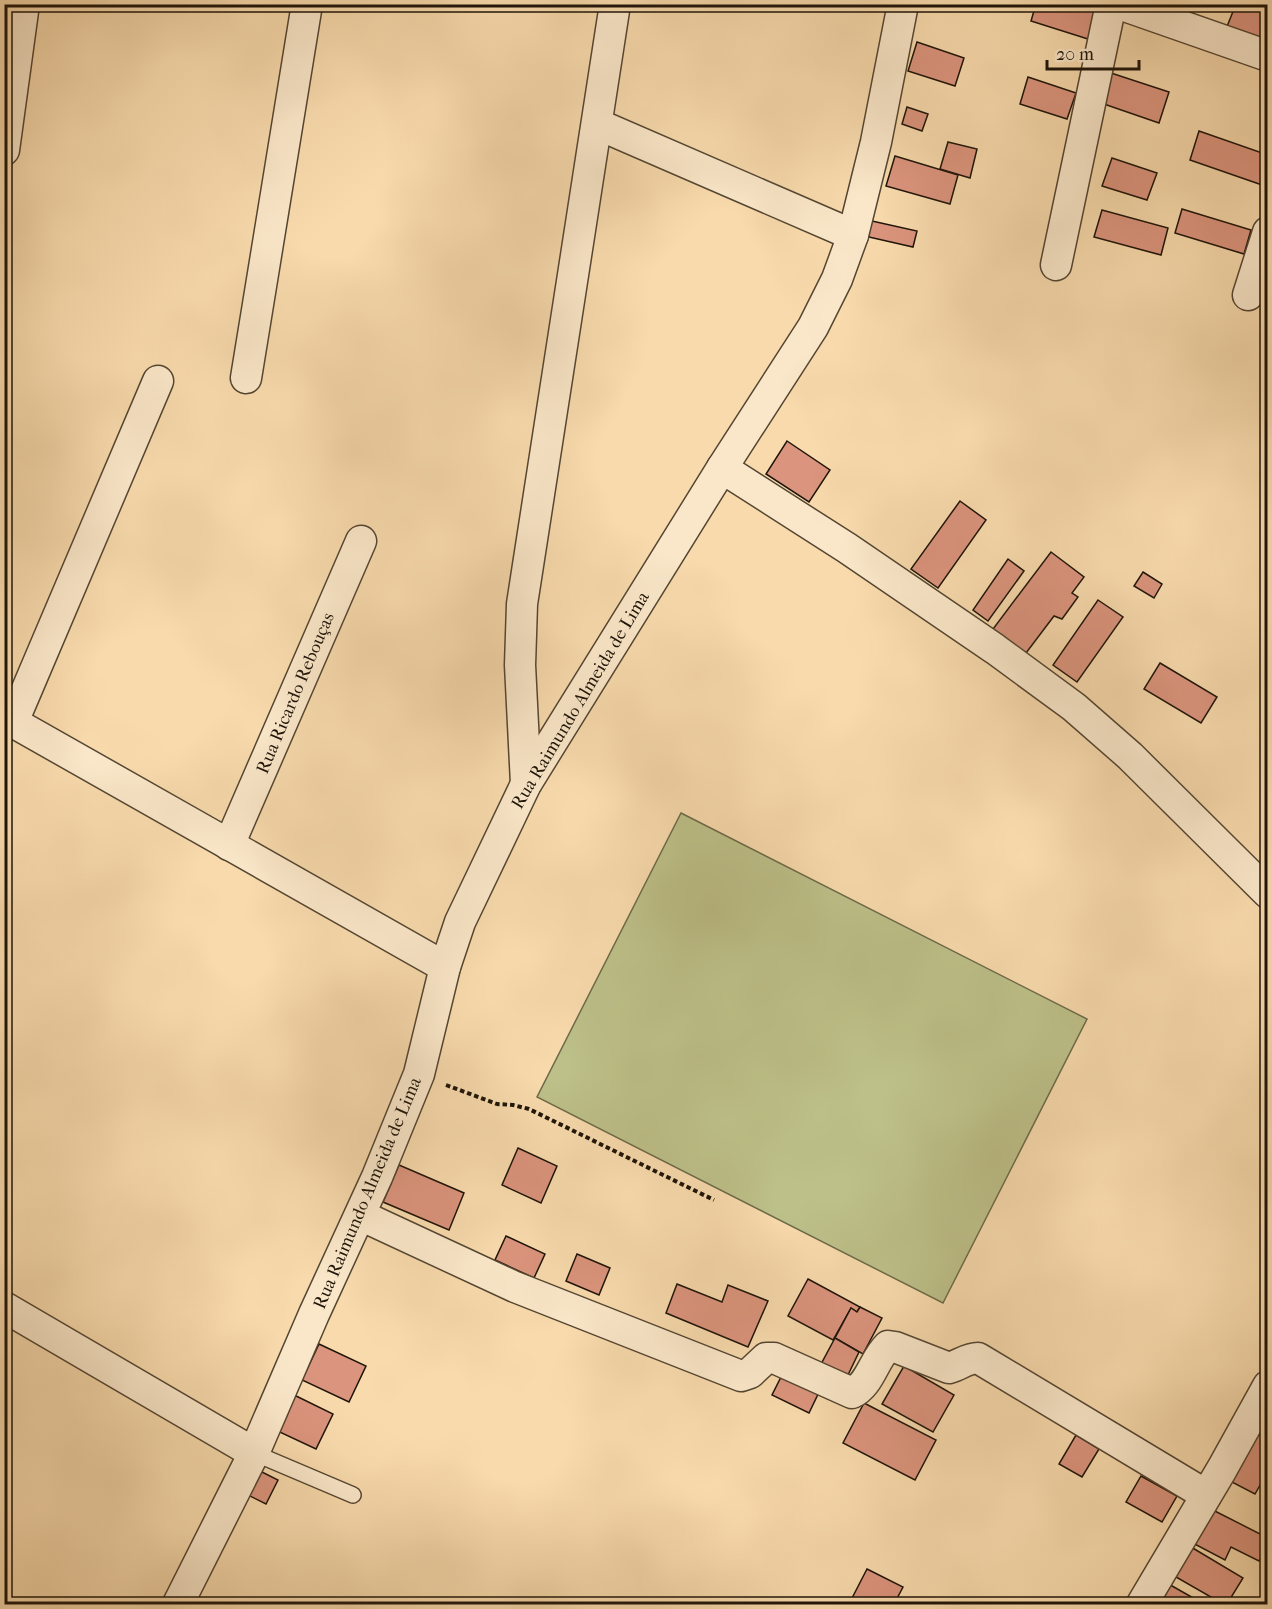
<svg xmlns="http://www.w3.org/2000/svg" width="1272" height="1609" font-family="'IM FELL French Canon',serif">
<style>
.green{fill:#bdc089;stroke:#6e6a49;stroke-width:1.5}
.building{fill:#db947d;stroke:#1e1409;stroke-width:1.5}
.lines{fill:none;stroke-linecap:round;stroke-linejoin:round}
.lane-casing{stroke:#544632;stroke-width:18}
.street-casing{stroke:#544632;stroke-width:33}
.path{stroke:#1e1409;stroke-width:4;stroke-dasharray:4.5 3;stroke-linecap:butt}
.lane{stroke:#fae7c9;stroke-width:15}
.street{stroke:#fae7c9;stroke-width:30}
.labels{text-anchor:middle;stroke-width:4.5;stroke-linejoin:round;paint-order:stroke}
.street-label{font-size:18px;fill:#1e1409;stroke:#fae7c9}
</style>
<rect width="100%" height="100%" fill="#f8daac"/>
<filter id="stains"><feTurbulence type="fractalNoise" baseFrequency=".00333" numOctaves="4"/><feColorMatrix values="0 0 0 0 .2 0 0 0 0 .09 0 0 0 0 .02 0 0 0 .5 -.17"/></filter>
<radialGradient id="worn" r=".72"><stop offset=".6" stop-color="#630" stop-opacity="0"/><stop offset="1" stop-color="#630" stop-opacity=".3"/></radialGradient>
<!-- green -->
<path class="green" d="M 681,813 L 1087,1019 L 943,1303 L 537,1097 Z"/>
<!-- building -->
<g class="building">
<path d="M 1036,4 L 1087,4 L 1098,8 L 1088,39 L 1031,21 Z"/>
<path d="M 1236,4 L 1253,4 L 1268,11 L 1268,46 L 1226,29 Z"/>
<path d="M 917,42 L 964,58 L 955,86 L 908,71 Z"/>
<path d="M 1111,73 L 1169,92 L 1159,123 L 1101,103 Z"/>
<path d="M 1028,77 L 1076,93 L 1067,119 L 1020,104 Z"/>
<path d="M 907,107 L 928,114 L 922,131 L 902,124 Z"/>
<path d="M 1199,131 L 1268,155 L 1268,179 L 1265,186 L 1190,160 Z"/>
<path d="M 948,142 L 977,149 L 970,178 L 940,169 Z"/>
<path d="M 895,156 L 958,175 L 950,204 L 886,186 Z"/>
<path d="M 1112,158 L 1157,173 L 1147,200 L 1102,186 Z"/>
<path d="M 1182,209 L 1251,230 L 1244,254 L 1175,233 Z"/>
<path d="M 1102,210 L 1168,228 L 1161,255 L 1094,237 Z"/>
<path d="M 863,219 L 917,231 L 913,247 L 860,235 Z"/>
<path d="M 787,441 L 830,470 L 809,502 L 766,474 Z"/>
<path d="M 960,501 L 986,520 L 938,588 L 911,569 Z"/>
<path d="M 1051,552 L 1084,577 L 1072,593 L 1078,597 L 1062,619 L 1054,616 L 1020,661 L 987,637 Z"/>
<path d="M 1008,559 L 1024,571 L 988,621 L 973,610 Z"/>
<path d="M 1143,572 L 1162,584 L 1154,598 L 1134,586 Z"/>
<path d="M 1098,600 L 1123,617 L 1077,682 L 1053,665 Z"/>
<path d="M 1160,663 L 1217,697 L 1201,723 L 1144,689 Z"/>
<path d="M 518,1148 L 557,1166 L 541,1203 L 502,1185 Z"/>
<path d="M 399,1165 L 464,1193 L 449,1230 L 383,1202 Z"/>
<path d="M 506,1236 L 545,1254 L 534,1278 L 495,1260 Z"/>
<path d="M 577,1254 L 610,1268 L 599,1295 L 566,1281 Z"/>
<path d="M 808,1279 L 860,1307 L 857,1312 L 851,1308 L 833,1340 L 788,1316 Z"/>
<path d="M 677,1284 L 722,1302 L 728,1285 L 768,1301 L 748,1347 L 666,1313 Z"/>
<path d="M 860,1307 L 882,1318 L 863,1354 L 835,1338 L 851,1308 L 857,1312 Z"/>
<path d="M 835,1338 L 859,1352 L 846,1379 L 820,1366 Z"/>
<path d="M 319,1344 L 366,1366 L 349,1402 L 302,1380 Z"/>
<path d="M 904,1366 L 954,1395 L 933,1432 L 882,1404 Z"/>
<path d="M 785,1369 L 821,1388 L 809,1413 L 772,1395 Z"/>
<path d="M 288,1392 L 333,1414 L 316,1449 L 271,1428 Z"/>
<path d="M 864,1403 L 936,1440 L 915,1480 L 843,1443 Z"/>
<path d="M 1254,1427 L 1268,1434 L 1268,1471 L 1255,1494 L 1226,1479 Z"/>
<path d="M 1076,1435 L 1099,1449 L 1082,1477 L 1059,1464 Z"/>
<path d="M 256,1469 L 278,1480 L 266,1504 L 244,1493 Z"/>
<path d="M 1141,1476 L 1177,1496 L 1162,1522 L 1126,1502 Z"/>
<path d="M 1203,1505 L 1268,1538 L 1268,1545 L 1259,1561 L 1231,1547 L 1225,1560 L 1185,1539 Z"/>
<path d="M 1186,1544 L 1243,1578 L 1227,1604 L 1223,1604 L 1169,1573 Z"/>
<path d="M 867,1569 L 903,1587 L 894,1604 L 849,1604 Z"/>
<path d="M 1165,1582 L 1204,1604 L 1152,1604 Z"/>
</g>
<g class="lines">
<!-- lane casing -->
<g class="lane-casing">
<path id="lane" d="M 254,1453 L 353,1495"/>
</g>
<!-- street casing -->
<g class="street-casing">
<g id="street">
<path d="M 1119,4 L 1268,56"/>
<path d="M 597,124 L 853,235"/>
<path d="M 4,150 L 24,4"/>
<path d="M 1056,265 L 1111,4"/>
<path d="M 1248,295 L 1268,232"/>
<path d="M 246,378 L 307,4"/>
<path d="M 722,468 L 847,548 L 995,649 L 1074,707 L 1130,756 L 1268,893"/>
<path d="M 4,717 L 445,967"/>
<path d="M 13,722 L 158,381"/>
<path d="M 526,784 L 520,665 L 522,604 L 615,4"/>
<path d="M 229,845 L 361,541"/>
<path d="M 360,1215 L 515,1287 L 741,1376 L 750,1373 L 766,1358 L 774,1358 L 852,1393 C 870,1385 874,1359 888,1346 L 895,1347 L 949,1368 C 960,1365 967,1358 978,1358 L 1206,1495"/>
<path d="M 4,1307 L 254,1453"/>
<path d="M 178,1604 L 254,1453 L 314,1314 L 377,1177 L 419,1074 L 445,967 L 460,922 L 526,784 L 722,468 L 813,327 L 837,279 L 853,235 L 876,142 L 903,4"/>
<path d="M 1142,1604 L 1222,1469 L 1268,1386"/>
</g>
</g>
<!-- path -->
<path class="path" d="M 446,1085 L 497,1104 L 513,1105 L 529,1109 L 714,1200"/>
<!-- lane -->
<use href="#lane" class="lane"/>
<!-- street -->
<use href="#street" class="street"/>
</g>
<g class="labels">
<!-- street labels -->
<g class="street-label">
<text transform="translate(295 693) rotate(-67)" y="6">Rua Ricardo Rebouças</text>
<text transform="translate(580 700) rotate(-59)" y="6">Rua Raimundo Almeida de Lima</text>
<text transform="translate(367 1193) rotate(-67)" y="6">Rua Raimundo Almeida de Lima</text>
</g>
</g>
<!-- margin -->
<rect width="1272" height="1609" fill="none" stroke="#f8daac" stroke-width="24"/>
<rect x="6" y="6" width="1260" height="1597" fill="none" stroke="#1e1409" stroke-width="3"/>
<rect x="12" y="12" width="1248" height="1585" fill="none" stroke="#1e1409" stroke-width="1.5"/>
<!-- scale -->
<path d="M1047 60v9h92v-9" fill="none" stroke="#1e1409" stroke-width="3"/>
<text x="1056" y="60" font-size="18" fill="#1e1409" stroke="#fae7c9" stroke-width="4.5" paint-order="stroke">20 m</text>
<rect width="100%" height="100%" filter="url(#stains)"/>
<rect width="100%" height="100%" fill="url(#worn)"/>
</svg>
